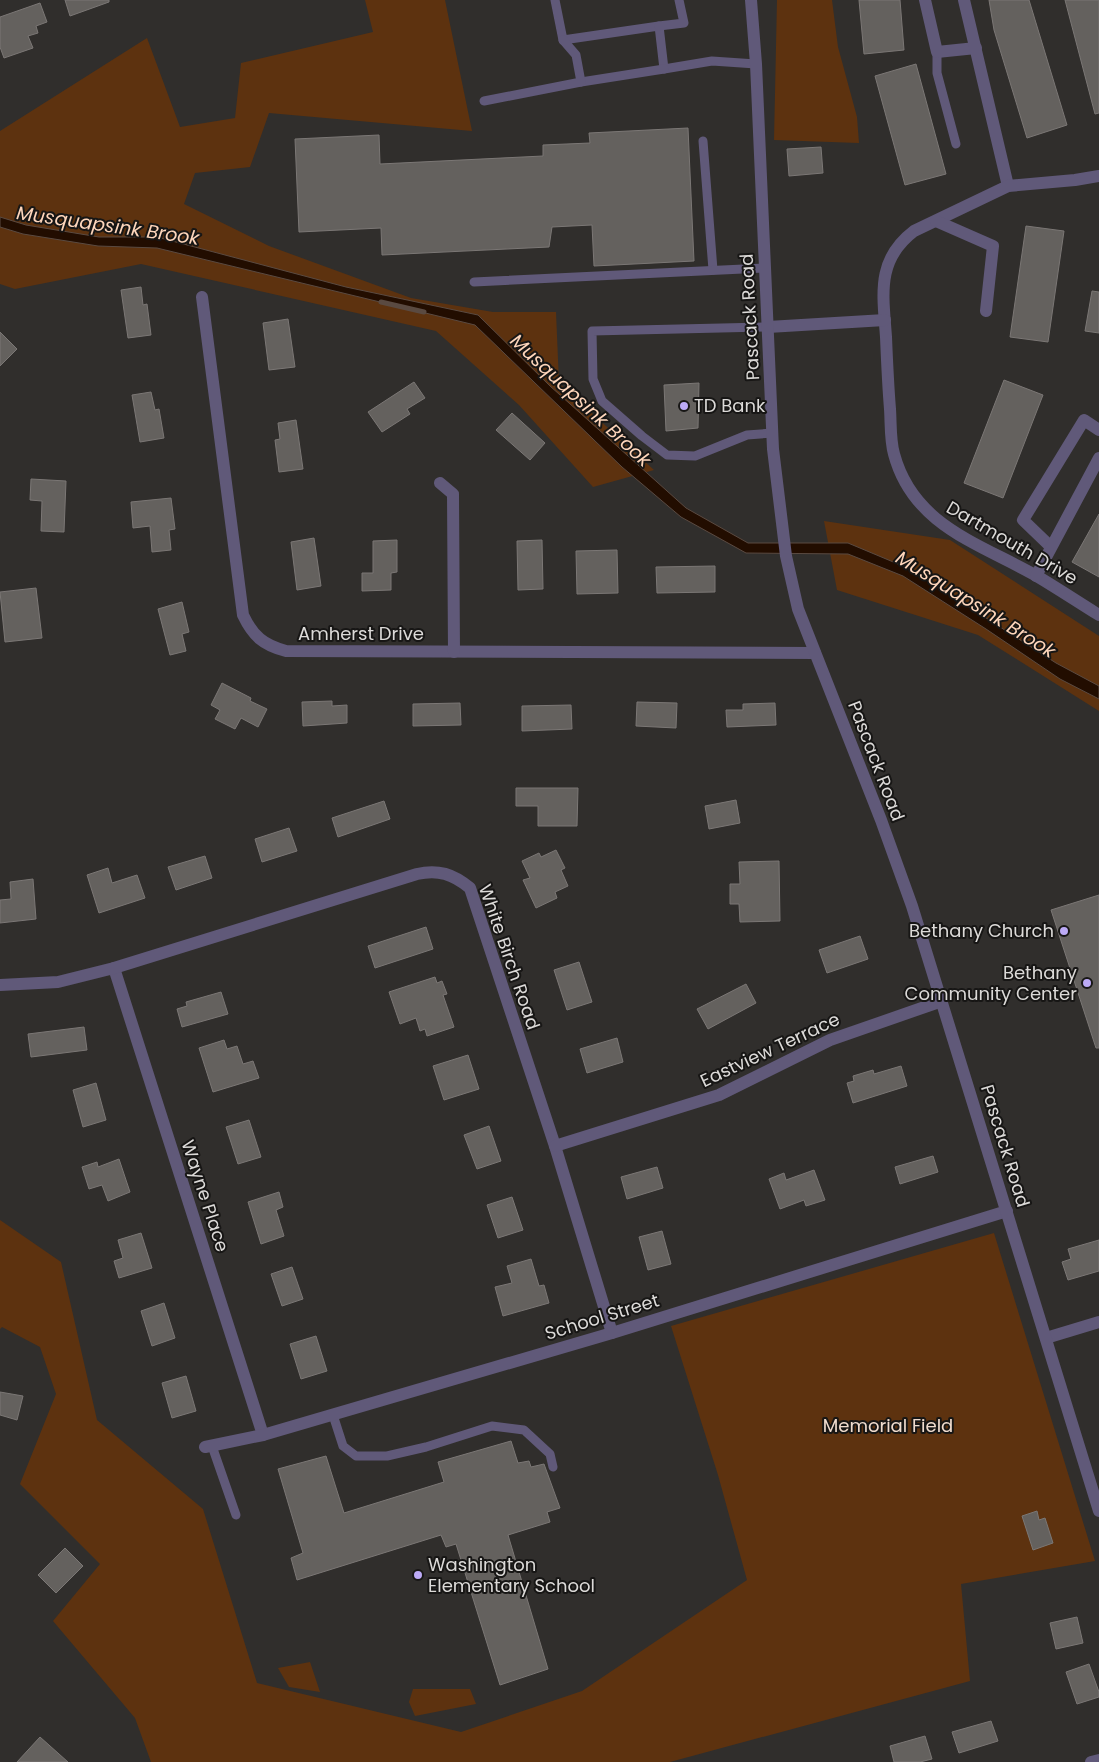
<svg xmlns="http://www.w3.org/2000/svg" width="1099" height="1762" font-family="Poppins,sans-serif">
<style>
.green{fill:#5d320f}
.water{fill:#220d00;stroke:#5a4a41}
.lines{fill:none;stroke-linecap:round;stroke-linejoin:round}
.stream{stroke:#5a4a41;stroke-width:5}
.building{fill:#64615e;stroke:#7b7775}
.service{stroke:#605979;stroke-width:9}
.minor{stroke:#605979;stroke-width:12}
.tertiary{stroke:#605979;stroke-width:12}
.poi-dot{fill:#bcaaf6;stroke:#171615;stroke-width:2}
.labels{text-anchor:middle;stroke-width:4;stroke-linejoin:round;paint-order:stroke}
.street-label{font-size:18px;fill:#dcdad8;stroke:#171615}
.poi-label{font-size:18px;fill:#dcdad8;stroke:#171615;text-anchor:start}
.park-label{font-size:18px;fill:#f0dcce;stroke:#171615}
.water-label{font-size:19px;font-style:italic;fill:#fed6bb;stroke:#171615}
</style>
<rect width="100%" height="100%" fill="#302e2c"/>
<!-- green -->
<g class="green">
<path d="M 365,0 L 445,0 L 472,131 L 269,113 L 250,167 L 195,173 L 184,204 L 269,246 L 411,298 L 493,312 L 556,312 L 559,383 L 654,470 L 593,487 L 519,405 L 436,331 L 141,264 L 15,289 L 0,284 L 0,131 L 147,38 L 180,127 L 235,118 L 241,63 L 373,32 Z"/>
<path d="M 777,0 L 832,0 L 838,47 L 857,117 L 859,143 L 774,140 Z"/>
<path d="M 824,521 L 950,540 L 1099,636 L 1099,711 L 978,635 L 837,590 Z"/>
<path d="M 0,1220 L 61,1262 L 97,1420 L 203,1509 L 257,1683 L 461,1732 L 582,1691 L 747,1580 L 718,1475 L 671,1326 L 994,1233 L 1095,1561 L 961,1584 L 970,1681 L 670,1762 L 151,1762 L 135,1718 L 53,1621 L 100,1564 L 20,1484 L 56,1394 L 40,1347 L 2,1327 L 0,1329 Z"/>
<path d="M 310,1662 L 320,1692 L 289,1687 L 278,1668 Z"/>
<path d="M 413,1689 L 470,1689 L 476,1704 L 415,1716 L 409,1702 Z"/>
</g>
<!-- water -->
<path class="water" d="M 0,217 L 26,225 L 99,237 L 157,237 L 346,287 L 478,315 L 550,386 L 686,508 L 748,543 L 848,543 L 910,569 L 1056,663 L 1099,686 L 1099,699 L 1060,679 L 986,629 L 903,576 L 848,554 L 746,553 L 681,517 L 622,467 L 475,325 L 157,248 L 98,246 L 23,234 L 0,227 Z"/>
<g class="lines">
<!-- stream -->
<path class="stream" d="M 381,302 L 424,312"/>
</g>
<!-- building -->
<g class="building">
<path d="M 65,0 L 109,0 L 109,2 L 70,16 Z"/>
<path d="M 859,0 L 900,0 L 904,50 L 864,54 Z"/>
<path d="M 989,0 L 1029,0 L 1067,125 L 1027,138 L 994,30 Z"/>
<path d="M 1065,0 L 1099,0 L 1099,113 L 1095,114 Z"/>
<path d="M 40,3 L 47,22 L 36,26 L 38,33 L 28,36 L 33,48 L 4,58 L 0,47 L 0,17 Z"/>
<path d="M 916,64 L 946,174 L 905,185 L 875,76 Z"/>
<path d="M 688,128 L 694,261 L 594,266 L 592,225 L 552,227 L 549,247 L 382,255 L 381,228 L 299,232 L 295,139 L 379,135 L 380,164 L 543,156 L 543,145 L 590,143 L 589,133 Z"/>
<path d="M 821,147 L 823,173 L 789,176 L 787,149 Z"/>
<path d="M 1026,226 L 1064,231 L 1048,342 L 1010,337 Z"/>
<path d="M 141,287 L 143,305 L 147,304 L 151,335 L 128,338 L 121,290 Z"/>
<path d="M 1092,291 L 1099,292 L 1099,333 L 1085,331 Z"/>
<path d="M 288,319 L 295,367 L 269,370 L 263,323 Z"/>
<path d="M 0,332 L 17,349 L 0,366 Z"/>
<path d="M 1004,380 L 1043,395 L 1003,498 L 964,483 Z"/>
<path d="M 414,382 L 425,398 L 407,409 L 410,414 L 382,432 L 368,412 Z"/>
<path d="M 699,383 L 698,428 L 666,431 L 664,385 Z"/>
<path d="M 151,392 L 155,410 L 159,409 L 164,438 L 140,442 L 132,395 Z"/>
<path d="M 512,413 L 545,443 L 530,460 L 496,430 Z"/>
<path d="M 296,420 L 303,469 L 279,472 L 275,440 L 280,439 L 278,423 Z"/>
<path d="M 31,479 L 66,481 L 64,532 L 41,531 L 42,501 L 30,500 Z"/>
<path d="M 171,498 L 175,529 L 169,530 L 171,550 L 152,552 L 150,526 L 133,528 L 131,502 Z"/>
<path d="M 1099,514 L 1099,577 L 1072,562 Z"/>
<path d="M 314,538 L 321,586 L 297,590 L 291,542 Z"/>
<path d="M 397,540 L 397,572 L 391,573 L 391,590 L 362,591 L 362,573 L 373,573 L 373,541 Z"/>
<path d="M 542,540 L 543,589 L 518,590 L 517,541 Z"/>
<path d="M 617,550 L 618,593 L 577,594 L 576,551 Z"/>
<path d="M 715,566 L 715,592 L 657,593 L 656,567 Z"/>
<path d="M 36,588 L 42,638 L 5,642 L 0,592 Z"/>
<path d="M 182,602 L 189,632 L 182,634 L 186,651 L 170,655 L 158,609 Z"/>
<path d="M 222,683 L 251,698 L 250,701 L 267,709 L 258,727 L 241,718 L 235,729 L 215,719 L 220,710 L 211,705 Z"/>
<path d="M 332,701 L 332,706 L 347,705 L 347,723 L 303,726 L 302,702 Z"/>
<path d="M 637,702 L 677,703 L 676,728 L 636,726 Z"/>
<path d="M 460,703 L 461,725 L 413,726 L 413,704 Z"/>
<path d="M 775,703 L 776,725 L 727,727 L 726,710 L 743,710 L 743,704 Z"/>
<path d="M 571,705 L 572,729 L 522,731 L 522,706 Z"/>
<path d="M 516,788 L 578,788 L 577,826 L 538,826 L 538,806 L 516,806 Z"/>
<path d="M 736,800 L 740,823 L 709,829 L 705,806 Z"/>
<path d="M 384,801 L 390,819 L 338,837 L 332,818 Z"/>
<path d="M 289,828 L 297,851 L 262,862 L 255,839 Z"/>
<path d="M 556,850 L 565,868 L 561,870 L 568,886 L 555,892 L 557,898 L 536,908 L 523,880 L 530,878 L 522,861 L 539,853 L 541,857 Z"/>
<path d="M 205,856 L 212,878 L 176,890 L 168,867 Z"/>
<path d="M 779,861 L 780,921 L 740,922 L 739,904 L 730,904 L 730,884 L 740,884 L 739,862 Z"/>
<path d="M 108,868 L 112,883 L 137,875 L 145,898 L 99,913 L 87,875 Z"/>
<path d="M 33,879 L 36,919 L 0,923 L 0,900 L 11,899 L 10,882 Z"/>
<path d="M 1099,895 L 1099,1048 L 1096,1048 L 1051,910 Z"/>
<path d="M 426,927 L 433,949 L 375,968 L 368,946 Z"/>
<path d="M 860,936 L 868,959 L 827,973 L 819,950 Z"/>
<path d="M 579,962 L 592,1002 L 567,1010 L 554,970 Z"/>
<path d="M 435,977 L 437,983 L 442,981 L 447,994 L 443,995 L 454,1027 L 427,1036 L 425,1029 L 420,1031 L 416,1018 L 400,1024 L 389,992 Z"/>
<path d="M 746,984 L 756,1003 L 708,1029 L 697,1009 Z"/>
<path d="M 221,992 L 228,1014 L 182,1027 L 177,1009 L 187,1006 L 186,1002 Z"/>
<path d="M 84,1027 L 87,1050 L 31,1057 L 28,1034 Z"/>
<path d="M 617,1038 L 623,1062 L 587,1073 L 580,1049 Z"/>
<path d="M 224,1040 L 227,1049 L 237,1046 L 243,1064 L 253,1061 L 259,1078 L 213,1092 L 199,1048 Z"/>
<path d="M 468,1055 L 479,1089 L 444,1100 L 433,1066 Z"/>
<path d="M 901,1066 L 907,1086 L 853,1103 L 847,1083 L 854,1081 L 853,1076 L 873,1070 L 874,1074 Z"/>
<path d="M 96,1083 L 106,1120 L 83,1127 L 73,1090 Z"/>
<path d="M 249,1120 L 261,1157 L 238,1164 L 226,1127 Z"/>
<path d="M 489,1126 L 501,1161 L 477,1169 L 464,1135 Z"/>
<path d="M 933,1156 L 938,1172 L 900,1184 L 895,1167 Z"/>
<path d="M 119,1159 L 130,1192 L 108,1201 L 102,1185 L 89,1189 L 82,1167 L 97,1162 L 98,1167 Z"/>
<path d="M 657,1167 L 663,1188 L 627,1199 L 621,1177 Z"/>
<path d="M 814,1170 L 825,1200 L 806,1206 L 804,1200 L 780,1209 L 769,1179 L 784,1173 L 786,1180 Z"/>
<path d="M 279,1192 L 283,1207 L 276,1210 L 284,1236 L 261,1244 L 248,1202 Z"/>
<path d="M 512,1197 L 523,1230 L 498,1238 L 487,1205 Z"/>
<path d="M 662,1231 L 671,1264 L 648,1270 L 639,1237 Z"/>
<path d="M 141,1233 L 152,1268 L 119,1278 L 114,1261 L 123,1258 L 118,1240 Z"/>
<path d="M 1099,1240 L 1099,1271 L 1068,1280 L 1062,1262 L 1071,1259 L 1068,1249 Z"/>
<path d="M 531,1259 L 539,1286 L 544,1285 L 549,1303 L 503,1316 L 495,1287 L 512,1283 L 507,1266 Z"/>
<path d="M 292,1267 L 303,1299 L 282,1306 L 271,1274 Z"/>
<path d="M 164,1303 L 175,1338 L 152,1346 L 141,1311 Z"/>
<path d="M 316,1336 L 327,1371 L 301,1379 L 290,1344 Z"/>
<path d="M 186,1376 L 196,1411 L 172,1418 L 162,1383 Z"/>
<path d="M 0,1392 L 23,1396 L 17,1420 L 0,1415 Z"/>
<path d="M 511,1441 L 518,1463 L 529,1461 L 531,1467 L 544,1464 L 560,1508 L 547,1512 L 550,1522 L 508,1535 L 548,1669 L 500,1685 L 456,1544 L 446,1547 L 441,1535 L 297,1580 L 291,1558 L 303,1553 L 278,1469 L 326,1456 L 344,1513 L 444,1482 L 438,1462 Z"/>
<path d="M 1037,1511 L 1039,1520 L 1045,1518 L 1053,1543 L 1033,1550 L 1022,1516 Z"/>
<path d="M 65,1548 L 83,1566 L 56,1593 L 38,1575 Z"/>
<path d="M 1077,1617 L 1083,1643 L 1056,1649 L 1050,1623 Z"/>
<path d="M 1089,1664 L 1099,1692 L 1099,1697 L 1077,1704 L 1066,1672 Z"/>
<path d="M 991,1721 L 998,1741 L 959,1753 L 952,1732 Z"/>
<path d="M 925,1736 L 932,1759 L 920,1762 L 894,1762 L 890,1746 Z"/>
<path d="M 40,1737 L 68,1762 L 17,1762 Z"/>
</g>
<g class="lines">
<!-- service -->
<g class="service">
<path d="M 555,0 L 563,40 L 659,26 L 664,69 L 712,61 L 756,64"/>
<path d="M 659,26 L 684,23 L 679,0"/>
<path d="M 937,52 L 937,73 L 956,144"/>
<path d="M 581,82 L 664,69"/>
<path d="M 484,101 L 581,82 L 576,55 L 563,40"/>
<path d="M 703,141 L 713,270"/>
<path d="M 474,282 L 765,268"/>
<path d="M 768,327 L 592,331 L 593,379 L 602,401 L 642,436 L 667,455 L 695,456 L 747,435 L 773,433"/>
<path d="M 333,1415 L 343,1446 L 356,1456 L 387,1456 L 426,1447 L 492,1426 L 524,1430 L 550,1454 L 553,1467"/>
<path d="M 212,1446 L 236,1515"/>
</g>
<!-- minor -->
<g class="minor">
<path d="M 925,0 L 937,52 L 976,48"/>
<path d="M 964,0 L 1008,186"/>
<path d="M 1099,176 L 1075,180 L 1008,186 L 914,231 C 876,260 883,294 886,337 C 887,361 888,385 890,409 C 891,424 890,440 894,454 C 913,525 978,543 1035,575 C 1057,588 1078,602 1099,615"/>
<path d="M 936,221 L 993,246 L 986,311"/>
<path d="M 202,297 L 243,615 C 253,636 263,645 286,651 L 815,653"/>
<path d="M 768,327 L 885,320"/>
<path d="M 440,483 L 453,494 L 454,652"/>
<path d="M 1050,546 L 1023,520 L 1084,420 L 1099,430"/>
<path d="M 1036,576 L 1099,458"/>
<path d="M 114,968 L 263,1435"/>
<path d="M 0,985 L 58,982 L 114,968 L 417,874 C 438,869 453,874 470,888 L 555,1146 L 612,1333"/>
<path d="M 555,1146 L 719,1095 L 830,1040 L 942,1001"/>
<path d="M 1046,1338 L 1099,1322"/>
<path d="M 205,1447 L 263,1435 L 612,1333 L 1007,1211"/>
<path d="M 1091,1762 L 1099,1760"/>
</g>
<!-- tertiary -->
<path class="tertiary" d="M 751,0 L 756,64 L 773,449 L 786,556 L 798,609 L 881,820 L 912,906 L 1099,1511"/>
</g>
<!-- markers -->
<g class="poi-dot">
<circle cx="684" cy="406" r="5"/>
<circle cx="1064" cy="931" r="5"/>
<circle cx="1087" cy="983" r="5"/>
<circle cx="418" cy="1575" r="5"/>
</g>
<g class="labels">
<!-- street labels -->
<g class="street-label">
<text transform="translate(750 317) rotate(-93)" y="6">Pascack Road</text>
<text transform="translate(1012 543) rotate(30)" y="6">Dartmouth Drive</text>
<text x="361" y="640">Amherst Drive</text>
<text transform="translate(876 761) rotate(69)" y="6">Pascack Road</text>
<text transform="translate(509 957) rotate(71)" y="6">White Birch Road</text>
<text transform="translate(770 1050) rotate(-25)" y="6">Eastview Terrace</text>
<text transform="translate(1005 1146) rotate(73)" y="6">Pascack Road</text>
<text transform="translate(205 1196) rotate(72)" y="6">Wayne Place</text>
<text transform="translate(602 1317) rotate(-17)" y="6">School Street</text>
</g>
<!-- poi labels -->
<g class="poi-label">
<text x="694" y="412">TD Bank</text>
<text x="1054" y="937" text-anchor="end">Bethany Church</text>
<text x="1077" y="979" text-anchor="end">Bethany<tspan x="1077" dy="21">Community Center</tspan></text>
<text x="428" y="1571">Washington<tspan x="428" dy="21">Elementary School</tspan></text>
</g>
<!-- park labels -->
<g class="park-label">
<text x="888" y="1432">Memorial Field</text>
</g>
<!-- water labels -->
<g class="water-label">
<text transform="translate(108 225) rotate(8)" y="7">Musquapsink Brook</text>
<text transform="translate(581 400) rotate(43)" y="7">Musquapsink Brook</text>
<text transform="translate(976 604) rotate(32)" y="7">Musquapsink Brook</text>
</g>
</g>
</svg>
